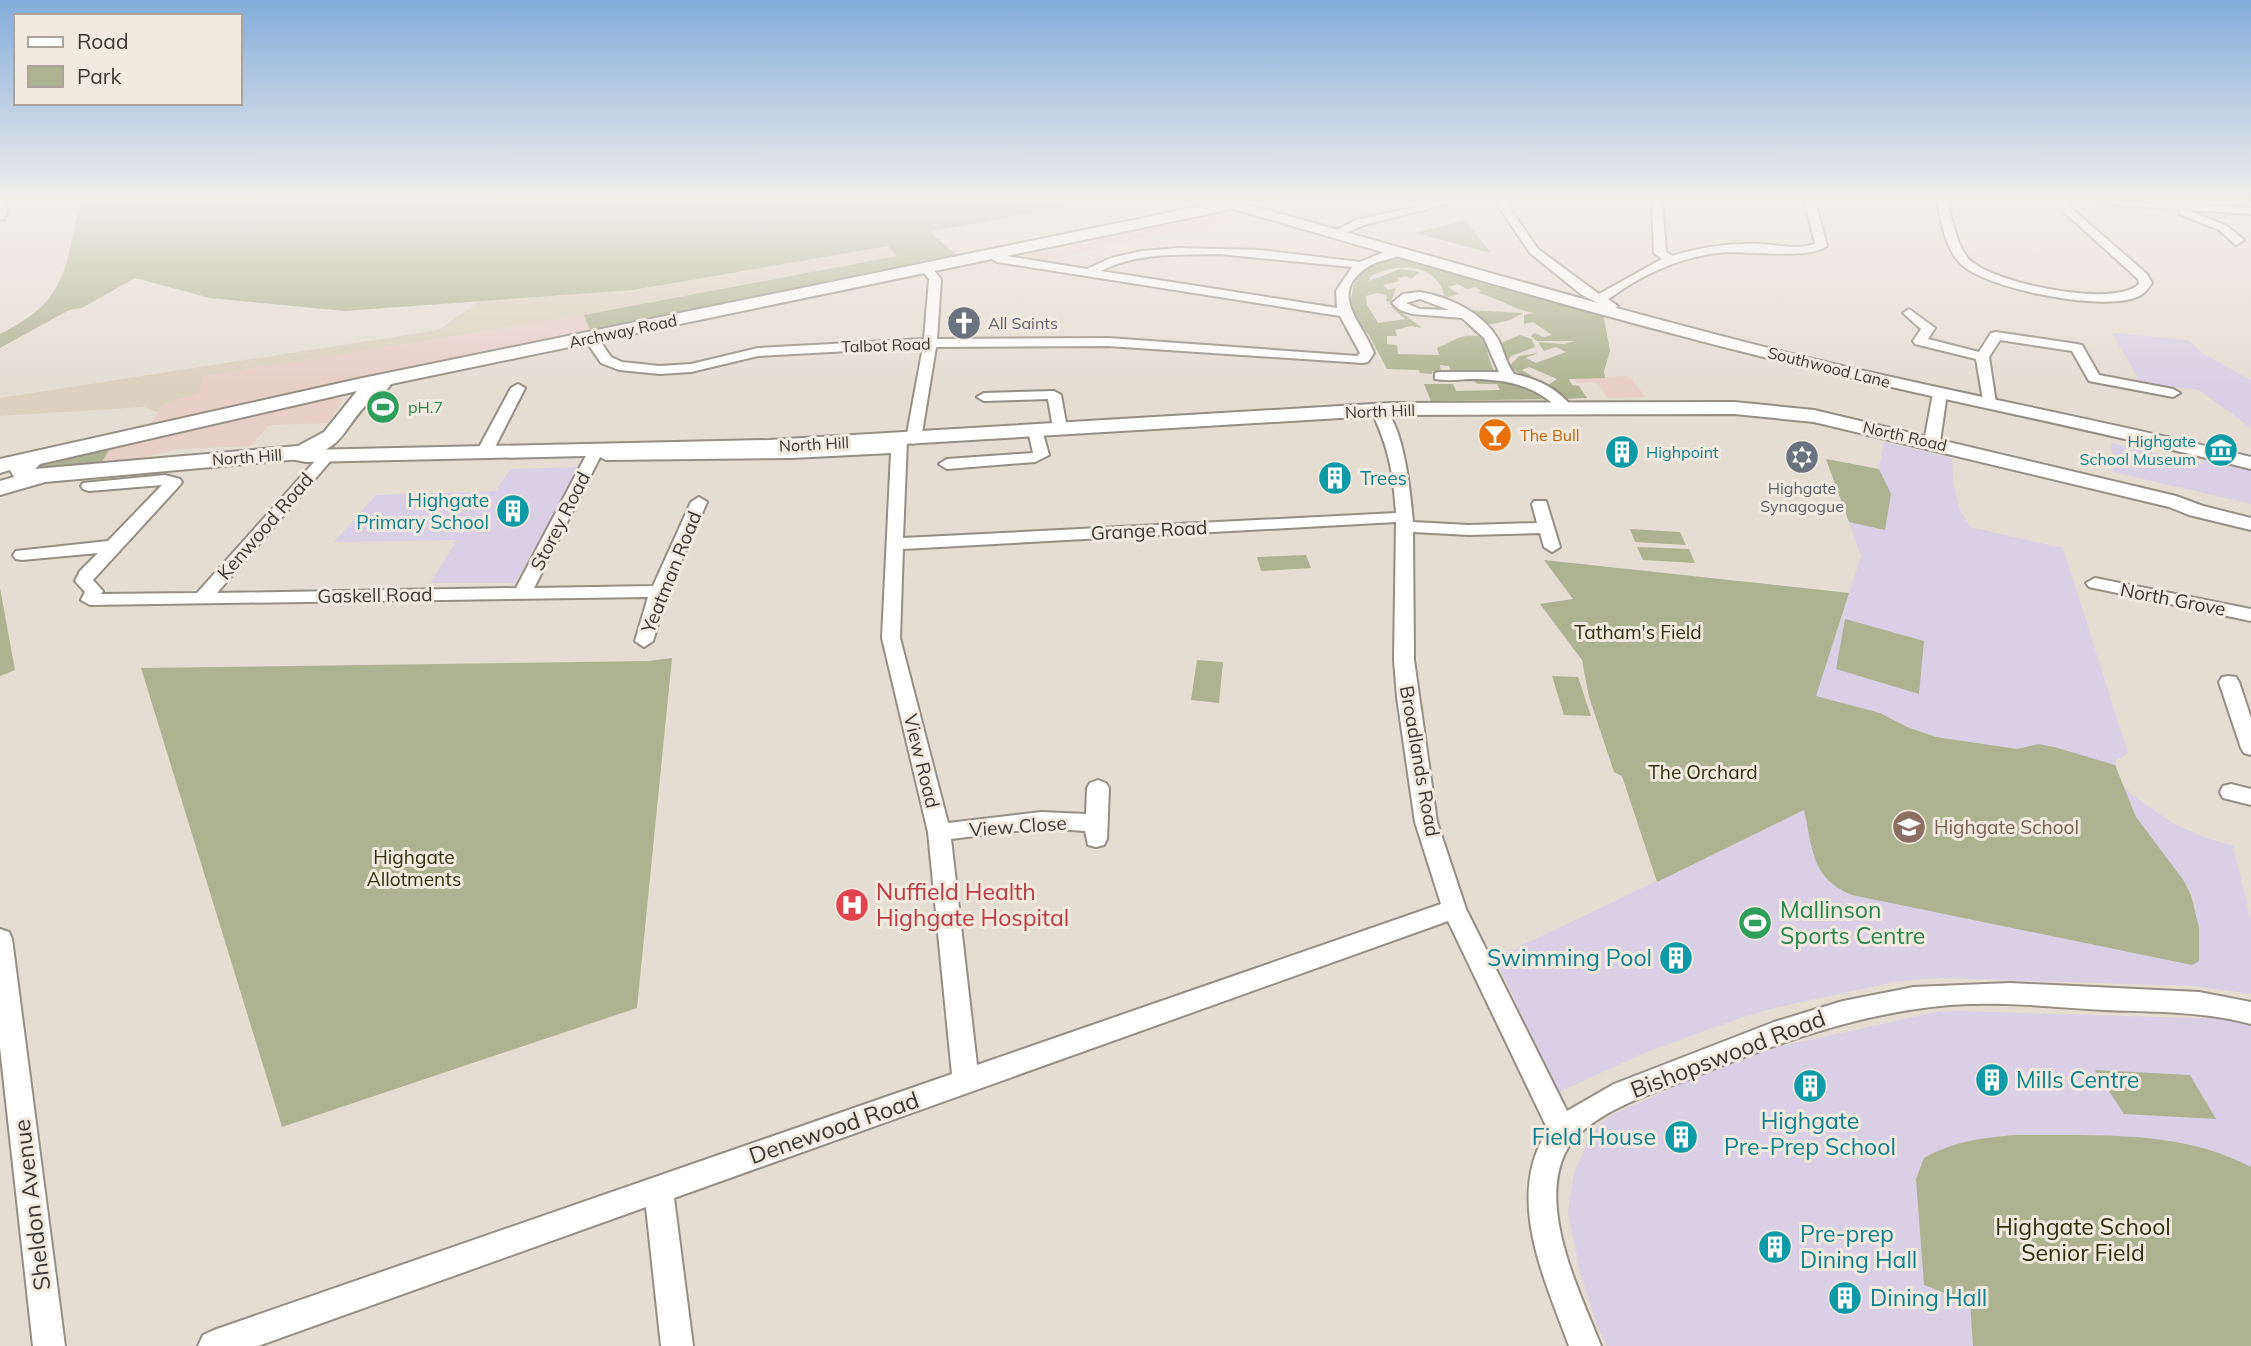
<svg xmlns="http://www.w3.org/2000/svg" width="2251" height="1346" font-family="Mulish,sans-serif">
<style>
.commercial{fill:#e7cec7}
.built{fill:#dcd0be}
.education{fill:#d9d0e5}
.green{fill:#adb390}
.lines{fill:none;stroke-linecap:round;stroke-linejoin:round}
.minor-casing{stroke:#958e84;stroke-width:4}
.major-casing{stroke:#958e84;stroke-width:4}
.highway-casing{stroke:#958e84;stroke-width:4}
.minor{fill:#fff;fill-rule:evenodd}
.major{fill:#fff;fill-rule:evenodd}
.highway{fill:#fff;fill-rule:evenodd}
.labels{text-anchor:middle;stroke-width:6;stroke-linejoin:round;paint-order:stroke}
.far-worship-label{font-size:16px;fill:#5b616d;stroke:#f2eadf;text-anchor:start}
.far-street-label{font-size:16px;fill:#3b3834;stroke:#f2eadf}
.far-leisure-label{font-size:16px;fill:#27864d;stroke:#f2eadf;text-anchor:start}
.far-food-label{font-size:16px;fill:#c56008;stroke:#f2eadf;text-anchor:start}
.far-culture-label{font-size:16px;fill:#0d838f;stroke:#f2eadf;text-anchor:end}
.culture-label{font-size:19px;fill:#0d838f;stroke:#f2eadf;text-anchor:start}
.street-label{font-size:19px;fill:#3b3834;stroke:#f2eadf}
.park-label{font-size:19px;fill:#2d300b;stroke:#f2eadf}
.education-label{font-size:19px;fill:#785e54;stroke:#f2eadf;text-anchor:start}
.near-health-label{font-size:23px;fill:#be3a42;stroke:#f2eadf;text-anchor:start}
.near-leisure-label{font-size:23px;fill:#27864d;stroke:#f2eadf;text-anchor:start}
.near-culture-label{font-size:23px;fill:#0d838f;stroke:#f2eadf;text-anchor:start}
.near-street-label{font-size:23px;fill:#3b3834;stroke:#f2eadf}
.near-park-label{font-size:23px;fill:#2d300b;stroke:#f2eadf}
</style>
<rect width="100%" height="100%" fill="#e5ddd2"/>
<!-- commercial -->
<g class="commercial">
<path d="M 1270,201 L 1346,201 L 1287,214 L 1256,205 Z"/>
<path d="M 1237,208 L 1251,212 L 1228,222 L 1119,243 L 1045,262 L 1011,256 L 1013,254 Z"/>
<path d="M 584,315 L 591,332 L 148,426 L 165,403 L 198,394 L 205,376 Z"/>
<path d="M 1626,376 L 1631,378 L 1645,397 L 1608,398 L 1596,382 L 1577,383 L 1574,379 Z"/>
<path d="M 332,398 L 343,399 L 328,423 L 270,425 L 250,446 L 177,449 L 141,458 L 102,462 L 111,447 Z"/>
</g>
<!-- built -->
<path class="built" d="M 888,246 L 898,256 L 584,315 L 205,376 L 198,394 L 165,403 L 158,412 L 144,407 L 0,416 L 0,398 L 439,330 L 480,300 L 634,290 Z"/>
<!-- education -->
<g class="education">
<path d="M 2112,333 L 2188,340 L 2202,353 L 2251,380 L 2251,428 L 2199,390 L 2141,383 Z"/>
<path d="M 1884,442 L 1952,458 L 1953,482 L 1960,510 L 1970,527 L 2063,548 L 2128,753 L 2115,761 L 2117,764 L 2115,770 L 2121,782 L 2131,794 L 2174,824 L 2204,837 L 2233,846 L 2251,920 L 2251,994 L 2194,986 L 1939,978 L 1899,981 L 1774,1008 L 1734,1020 L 1642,1054 L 1557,1093 L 1495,958 L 1657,881 L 1584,663 L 1540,604 L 1573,599 L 1544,560 L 1849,593 L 1861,556 L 1826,459 L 1879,469 Z"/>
<path d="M 2111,443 L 2202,464 L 2204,456 L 2251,468 L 2251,504 L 2113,472 Z"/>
<path d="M 583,467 L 515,583 L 430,583 L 457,540 L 334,542 L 376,495 L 496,491 L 510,469 Z"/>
<path d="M 1957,1011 L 2228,1019 L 2251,1023 L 2251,1346 L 1607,1346 L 1597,1326 L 1580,1272 L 1568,1212 L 1574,1173 L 1590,1137 L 1601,1123 L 1614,1114 L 1694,1078 L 1777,1047 L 1936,1012 Z"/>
</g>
<!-- green -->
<g class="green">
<path d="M 78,201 L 1094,201 L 930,232 L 957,256 L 591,332 L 584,315 L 897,256 L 888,246 L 633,290 L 345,311 L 210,298 L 135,278 L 82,308 L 69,310 L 0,348 L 0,334 C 40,313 57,299 69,254 C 73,239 74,224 79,211 Z"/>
<path d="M 1465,220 L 1491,253 L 1416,233 Z"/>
<path d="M 1399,256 L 1603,313 L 1610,351 L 1604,371 L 1605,378 L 1569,379 L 1572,385 L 1579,386 L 1587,398 L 1566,399 L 1548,385 L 1557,379 L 1529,367 L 1522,370 L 1532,376 L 1525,376 L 1508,367 L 1519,356 L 1538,353 L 1526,358 L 1536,363 L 1566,352 L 1556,347 L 1544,351 L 1538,342 L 1564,344 L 1575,341 L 1537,341 L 1531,336 L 1534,333 L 1543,337 L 1552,335 L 1533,322 L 1524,324 L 1524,315 L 1535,313 C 1515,311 1497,297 1478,293 L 1482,291 L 1475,287 L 1467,289 L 1458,284 L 1448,287 L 1459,294 L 1445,298 C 1438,263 1399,262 1371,276 L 1369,281 L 1400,269 L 1420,272 L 1411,279 L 1406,276 L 1397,278 L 1400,281 L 1383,285 L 1388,290 L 1396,288 L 1391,302 L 1386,301 L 1387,295 L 1376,293 L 1366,296 L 1367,305 L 1378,323 L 1405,319 L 1391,307 L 1393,306 L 1422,328 L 1411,326 L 1395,330 L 1397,336 L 1387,336 L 1387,344 L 1397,345 L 1398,354 L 1439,355 L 1437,348 C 1452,342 1461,333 1479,336 C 1489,345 1487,360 1495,371 L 1451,371 L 1449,366 L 1440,365 L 1441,371 L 1432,371 L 1432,374 L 1420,373 L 1419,370 L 1387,369 L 1370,337 L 1352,313 L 1351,302 L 1353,287 L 1360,273 L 1366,268 Z"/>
<path d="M 1467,310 L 1523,313 L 1510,320 L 1488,325 Z"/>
<path d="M 1520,335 L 1532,339 L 1535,347 L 1511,356 L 1506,363 L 1499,344 Z"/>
<path d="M 1502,378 L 1538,391 L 1548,399 L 1431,401 L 1424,384 L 1453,384 L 1456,391 L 1500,390 L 1497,384 L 1478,384 L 1470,379 Z"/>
<path d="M 111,447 L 102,462 L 31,469 L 36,466 Z"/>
<path d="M 1826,459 L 1879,469 L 1891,494 L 1885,530 L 1849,522 Z"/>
<path d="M 1630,529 L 1680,532 L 1686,545 L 1635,542 Z"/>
<path d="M 1637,547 L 1689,549 L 1695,563 L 1643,560 Z"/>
<path d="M 1306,555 L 1311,568 L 1261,571 L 1257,557 Z"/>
<path d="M 1544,560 L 1849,593 L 1816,696 L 1880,713 L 1907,727 L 1936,737 L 2017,749 L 2038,744 L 2054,747 L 2115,765 L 2136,817 L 2184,881 L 2191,895 L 2199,928 L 2199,961 L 2192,965 L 1852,895 C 1810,878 1813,848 1804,810 L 1657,882 L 1622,776 L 1614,772 L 1589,697 L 1582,660 L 1540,604 L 1573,599 Z"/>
<path d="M 0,588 L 15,670 L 0,676 Z"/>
<path d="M 1845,619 L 1924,641 L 1919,694 L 1836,669 Z"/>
<path d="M 672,658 L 637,1008 L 282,1127 L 141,668 L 648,661 Z"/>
<path d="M 1197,660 L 1223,662 L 1219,703 L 1191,700 Z"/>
<path d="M 1552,676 L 1578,677 L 1591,716 L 1564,715 Z"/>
<path d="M 2095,1070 L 2190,1075 L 2216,1119 L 2124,1114 Z"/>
<path d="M 2015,1135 C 2094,1136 2179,1129 2251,1167 L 2251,1346 L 1973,1346 L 1970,1303 L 1924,1285 L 1916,1179 L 1924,1158 C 1954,1141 1982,1138 2015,1135 Z"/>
</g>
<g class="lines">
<!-- minor casing -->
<g class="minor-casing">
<g id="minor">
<path d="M 1441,201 L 1458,201 L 1364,225 L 1341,235 L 1331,233 L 1356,220 Z"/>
<path d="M 1495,201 L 1505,201 L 1538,249 L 1599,294 L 1662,259 L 1654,253 L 1652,201 L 1662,201 L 1666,252 L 1672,256 C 1701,247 1730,243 1760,244 C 1778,245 1797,250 1815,244 L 1805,201 L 1815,201 L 1827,246 C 1808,261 1744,249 1716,253 C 1679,258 1643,274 1613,296 L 1608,299 L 1618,306 L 1612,310 L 1582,295 L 1530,253 Z"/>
<path d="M 1937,201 L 1947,201 C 1952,218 1956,244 1968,258 C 1989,283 2115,309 2139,284 L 2138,279 L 2052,201 L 2063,201 L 2147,274 L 2152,283 C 2149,287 2146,292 2141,295 C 2111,314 1982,289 1959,262 C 1945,247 1941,220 1937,201 Z"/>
<path d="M 2096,201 L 2143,201 L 2251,208 L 2251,214 L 2188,210 L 2227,226 L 2244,240 L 2236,245 L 2219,230 L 2179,214 L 2180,209 L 2101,204 Z"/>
<path d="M 0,203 L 4,204 L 7,212 L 4,219 L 0,220 Z"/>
<path d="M 1179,248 L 1260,250 L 1360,262 L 1389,250 L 1400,249 L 1406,252 C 1397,259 1382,259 1371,265 C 1325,292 1362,321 1374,353 L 1368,362 L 1363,363 L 1108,346 L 936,347 L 921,439 L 913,444 L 907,440 L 903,538 L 1396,513 C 1393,470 1389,449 1371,410 L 1378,406 C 1404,413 1411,499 1413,522 L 1469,525 L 1537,523 L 1532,504 L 1534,501 L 1546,501 L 1560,547 L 1552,552 L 1544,547 L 1540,533 L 1469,535 L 1413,532 L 1414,660 L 1437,822 L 1466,909 L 1567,1111 L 1614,1084 L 1774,1022 L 1843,1001 L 1914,987 L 2010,983 L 2199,992 L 2251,1002 L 2251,1024 C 2203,1011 2153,1012 2104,1010 C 2052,1007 2001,1001 1950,1005 C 1855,1013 1769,1046 1681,1082 C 1646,1095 1582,1117 1565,1153 C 1538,1210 1580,1292 1601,1346 L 1569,1346 C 1545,1280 1504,1196 1548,1130 L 1448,921 L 674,1198 L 693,1346 L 661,1346 L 646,1207 L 258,1346 L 198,1346 L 203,1335 L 214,1330 L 952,1074 L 928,832 L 882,638 L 891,453 L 792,458 L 606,460 L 600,457 L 534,588 L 653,586 L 691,502 L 699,497 L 707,502 L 668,591 L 653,641 L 644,647 L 635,641 L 648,597 L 90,605 L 81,600 L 85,592 L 75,581 L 80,571 L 98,553 L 22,560 L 16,559 L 13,555 L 16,551 L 108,541 L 162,485 L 89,491 L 83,489 L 81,486 L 83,483 L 165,475 L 180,479 L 182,482 L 180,485 L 93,580 L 103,591 L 101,594 L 197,593 L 323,452 L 328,450 L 336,455 L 333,458 L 217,593 L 516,588 L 591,446 L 601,446 L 602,451 L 891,444 L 894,437 L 899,435 L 906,439 L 923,347 L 758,356 L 691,372 L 660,374 L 619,370 L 601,363 L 584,338 L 586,335 L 596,335 L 611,357 L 622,362 L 660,366 L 691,364 L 758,348 L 924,339 L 929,279 L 919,267 L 925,263 L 929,264 L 941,279 L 937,339 L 1108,338 L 1357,356 L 1360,353 L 1340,316 L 997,262 L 982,253 L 988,250 L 1000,255 L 1087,269 L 1111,258 L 1142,251 ZM 1219,254 L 1352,267 L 1336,291 L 1337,308 L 1101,271 C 1137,252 1180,255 1219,254 ZM 1396,522 L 1394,660 L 1397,697 L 1415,822 L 1441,904 L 977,1065 L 951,839 L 1041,828 L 1085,831 L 1088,845 L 1096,847 L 1104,845 L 1107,839 L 1109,788 L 1106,783 L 1098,780 L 1090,783 L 1087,788 L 1086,814 L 1041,812 L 948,823 L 900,638 L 903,549 Z"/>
<path d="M 1420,292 C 1449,297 1482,312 1498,339 C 1504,351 1506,363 1514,374 C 1538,379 1557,388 1572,407 L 1570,410 L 1560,410 C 1534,384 1505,379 1468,379 C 1458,380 1446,381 1435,379 L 1435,373 L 1440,372 L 1499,372 L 1484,338 L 1462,318 L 1412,314 L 1400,310 L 1392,303 L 1403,294 ZM 1420,299 L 1449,310 L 1420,309 L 1406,303 Z"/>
<path d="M 1909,309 L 1935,328 L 1928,339 L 1979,352 L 1991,333 L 1996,332 L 2077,344 L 2082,345 L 2099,375 L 2173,389 L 2180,393 L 2173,397 L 2089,381 L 2072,351 L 2000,340 L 1989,357 L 1996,403 L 1994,406 L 1984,406 L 1976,359 L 1915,344 L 1913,341 L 1921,329 L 1903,313 Z"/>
<path d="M 518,384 L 525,388 L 493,451 L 490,454 L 480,454 L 477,451 L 511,388 Z"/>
<path d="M 1940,389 L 1947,393 L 1940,442 L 1932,447 L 1924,442 L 1933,393 Z"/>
<path d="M 1054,391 L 1061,395 L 1067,428 L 1060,432 L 1053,428 L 1048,399 L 984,401 L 977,397 L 984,393 Z"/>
<path d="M 1035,426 L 1042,430 L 1049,455 L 1035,462 L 947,469 L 939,464 L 947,459 L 1033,453 L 1028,430 Z"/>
<path d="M 2095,578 L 2251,609 L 2251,621 L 2089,587 L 2086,583 Z"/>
<path d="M 2229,676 L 2236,677 L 2239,682 L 2251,718 L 2251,755 L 2244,753 L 2241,748 L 2219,682 L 2222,677 Z"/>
<path d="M 2231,784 L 2251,789 L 2251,805 L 2223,798 L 2220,792 L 2223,786 Z"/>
<path d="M 0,929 L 9,932 L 12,939 L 65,1346 L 33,1346 L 0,1047 Z"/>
</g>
</g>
<!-- major casing -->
<g class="major-casing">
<g id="major">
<path d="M 1214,201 L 1235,201 C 1421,253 1608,308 1796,355 C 1947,392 2100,419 2251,457 L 2251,469 C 2100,431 1947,401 1796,365 C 1601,318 1409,259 1216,204 Z"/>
<path d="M 1734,402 L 1814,410 L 2176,496 L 2203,506 L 2251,518 L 2251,530 L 2189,515 L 2169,507 L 1814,422 L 1734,414 L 1390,415 L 769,452 L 306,462 L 285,458 L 282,454 L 292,448 L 306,450 L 769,440 L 1390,403 Z"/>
</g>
</g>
<!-- highway casing -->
<g class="highway-casing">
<path id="highway" d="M 1226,201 L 1255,201 L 1247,206 L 391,384 C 387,392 377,395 370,401 C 340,430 348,447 300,459 L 45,482 L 0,495 L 0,481 L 14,477 L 10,470 L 0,473 L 0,459 L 358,379 ZM 357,391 L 324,432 L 298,446 L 35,469 L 40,464 Z"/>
</g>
<!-- minor -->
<use href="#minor" class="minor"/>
<!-- major -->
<use href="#major" class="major"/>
<!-- highway -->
<use href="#highway" class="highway"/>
</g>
<!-- sky -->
<linearGradient id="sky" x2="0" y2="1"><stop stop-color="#83addc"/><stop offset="0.52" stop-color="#f3f0eb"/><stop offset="1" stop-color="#f3f0eb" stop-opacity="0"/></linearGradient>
<rect width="2251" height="389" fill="url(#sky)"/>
<!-- icons -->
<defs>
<g id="church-disc" transform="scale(1.75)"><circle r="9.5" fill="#6b7280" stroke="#f2eadf"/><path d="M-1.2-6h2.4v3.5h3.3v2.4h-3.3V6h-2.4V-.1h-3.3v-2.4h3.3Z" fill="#fff"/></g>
<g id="stadium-disc" transform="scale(1.75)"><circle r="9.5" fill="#2e9e5b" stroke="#f2eadf"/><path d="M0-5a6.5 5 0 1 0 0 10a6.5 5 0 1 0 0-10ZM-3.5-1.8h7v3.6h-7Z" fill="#fff"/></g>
<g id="bar-disc" transform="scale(1.75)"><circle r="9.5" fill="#e8710a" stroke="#f2eadf"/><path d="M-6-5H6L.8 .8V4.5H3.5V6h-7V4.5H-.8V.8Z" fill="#fff"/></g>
<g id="museum-disc" transform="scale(1.75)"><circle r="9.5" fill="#0f9aa8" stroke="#f2eadf"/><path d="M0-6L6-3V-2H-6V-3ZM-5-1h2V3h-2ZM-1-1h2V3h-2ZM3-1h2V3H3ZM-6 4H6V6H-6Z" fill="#fff"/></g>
<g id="building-disc" transform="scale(1.75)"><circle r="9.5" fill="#0f9aa8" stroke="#f2eadf"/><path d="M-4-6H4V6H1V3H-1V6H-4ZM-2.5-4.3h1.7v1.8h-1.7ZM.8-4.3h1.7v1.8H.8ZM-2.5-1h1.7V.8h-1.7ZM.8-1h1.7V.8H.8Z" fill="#fff"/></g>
<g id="synagogue-disc" transform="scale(1.75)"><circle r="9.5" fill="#6b7280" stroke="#f2eadf"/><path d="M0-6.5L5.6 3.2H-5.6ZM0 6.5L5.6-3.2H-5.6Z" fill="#fff"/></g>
<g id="school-disc" transform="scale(1.75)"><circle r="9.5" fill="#8d6e63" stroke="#f2eadf"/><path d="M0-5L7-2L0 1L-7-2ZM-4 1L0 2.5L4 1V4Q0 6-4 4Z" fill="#fff"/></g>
<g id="hospital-disc" transform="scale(1.75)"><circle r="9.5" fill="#e0444e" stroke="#f2eadf"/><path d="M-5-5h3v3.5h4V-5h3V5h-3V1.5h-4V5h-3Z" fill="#fff"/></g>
</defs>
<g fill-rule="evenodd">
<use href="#church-disc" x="964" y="323"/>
<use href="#stadium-disc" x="383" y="407"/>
<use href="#bar-disc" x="1495" y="435"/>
<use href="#museum-disc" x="2221" y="450"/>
<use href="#building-disc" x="1622" y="452"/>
<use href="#synagogue-disc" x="1802" y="457"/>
<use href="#building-disc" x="1335" y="478"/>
<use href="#building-disc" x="513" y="511"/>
<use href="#school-disc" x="1909" y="827"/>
<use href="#hospital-disc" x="852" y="905"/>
<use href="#stadium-disc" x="1755" y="923"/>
<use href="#building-disc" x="1676" y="958"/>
<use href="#building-disc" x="1992" y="1080"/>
<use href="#building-disc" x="1810" y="1086"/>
<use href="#building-disc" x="1681" y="1137"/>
<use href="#building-disc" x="1775" y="1247"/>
<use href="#building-disc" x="1845" y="1298"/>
</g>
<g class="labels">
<!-- far-worship labels -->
<g class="far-worship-label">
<text x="988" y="329">All Saints</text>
<text x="1802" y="494" text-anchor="middle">Highgate<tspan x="1802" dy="18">Synagogue</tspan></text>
</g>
<!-- far-street labels -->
<g class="far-street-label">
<text transform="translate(623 331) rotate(-12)" y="6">Archway Road</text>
<text transform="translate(886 345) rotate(-2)" y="6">Talbot Road</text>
<text transform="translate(1829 367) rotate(14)" y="6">Southwood Lane</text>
<text transform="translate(1380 411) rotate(-2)" y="6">North Hill</text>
<text transform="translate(1905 436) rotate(13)" y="6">North Road</text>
<text transform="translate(814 444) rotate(-3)" y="6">North Hill</text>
<text transform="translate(247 457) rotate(-4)" y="6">North Hill</text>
</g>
<!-- far-leisure labels -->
<g class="far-leisure-label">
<text x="408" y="413">pH.7</text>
</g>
<!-- far-food labels -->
<g class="far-food-label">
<text x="1520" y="441">The Bull</text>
</g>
<!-- far-culture labels -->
<g class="far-culture-label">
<text x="2196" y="447">Highgate<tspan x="2196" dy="18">School Museum</tspan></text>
<text x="1646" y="458" text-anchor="start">Highpoint</text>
</g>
<!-- culture labels -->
<g class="culture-label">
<text x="1360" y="485">Trees</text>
<text x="489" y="507" text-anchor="end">Highgate<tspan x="489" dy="22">Primary School</tspan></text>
</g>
<!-- street labels -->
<g class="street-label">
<text transform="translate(560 521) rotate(-63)" y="7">Storey Road</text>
<text transform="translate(265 526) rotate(-49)" y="7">Kenwood Road</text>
<text transform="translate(1149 530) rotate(-3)" y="7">Grange Road</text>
<text transform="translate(671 572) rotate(-68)" y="7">Yeatman Road</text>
<text transform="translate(375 595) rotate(-1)" y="7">Gaskell Road</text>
<text transform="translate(2173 599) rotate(11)" y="7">North Grove</text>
<text transform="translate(922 761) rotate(76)" y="7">View Road</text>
<text transform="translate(1420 761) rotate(80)" y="7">Broadlands Road</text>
<text transform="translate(1018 826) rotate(-4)" y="7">View Close</text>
</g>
<!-- park labels -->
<g class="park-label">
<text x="1638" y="639">Tatham's Field</text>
<text x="1703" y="779">The Orchard</text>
<text x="414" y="864">Highgate<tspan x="414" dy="22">Allotments</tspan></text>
</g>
<!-- education labels -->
<g class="education-label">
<text x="1934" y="834">Highgate School</text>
</g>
<!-- near-health labels -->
<g class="near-health-label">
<text x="876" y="900">Nuffield Health<tspan x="876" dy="26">Highgate Hospital</tspan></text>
</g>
<!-- near-leisure labels -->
<g class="near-leisure-label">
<text x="1780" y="918">Mallinson<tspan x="1780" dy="26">Sports Centre</tspan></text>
</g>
<!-- near-culture labels -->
<g class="near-culture-label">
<text x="1652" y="966" text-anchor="end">Swimming Pool</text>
<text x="2016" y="1088">Mills Centre</text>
<text x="1810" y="1129" text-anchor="middle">Highgate<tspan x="1810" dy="26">Pre-Prep School</tspan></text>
<text x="1656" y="1145" text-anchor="end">Field House</text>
<text x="1800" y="1242">Pre-prep<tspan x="1800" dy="26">Dining Hall</tspan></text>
<text x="1870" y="1306">Dining Hall</text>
</g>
<!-- near-street labels -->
<g class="near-street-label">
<text transform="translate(1728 1054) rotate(-21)" y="8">Bishopswood Road</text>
<text transform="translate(834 1128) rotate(-19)" y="8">Denewood Road</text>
<text transform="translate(32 1205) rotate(-97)" y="8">Sheldon Avenue</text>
</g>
<!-- near-park labels -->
<g class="near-park-label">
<text x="2083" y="1235">Highgate School<tspan x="2083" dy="26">Senior Field</tspan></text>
</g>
</g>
<!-- legend -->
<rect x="14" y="14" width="228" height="91" fill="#f2eadf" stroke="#a9a39b" stroke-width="2"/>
<rect x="28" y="37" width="35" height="10" fill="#ffffff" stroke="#a9a39b" stroke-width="2"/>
<text x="77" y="49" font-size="21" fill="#3b3834">Road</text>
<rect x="28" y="66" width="35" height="21" fill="#adb390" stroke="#a9a39b" stroke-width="2"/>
<text x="77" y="84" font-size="21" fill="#3b3834">Park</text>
</svg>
